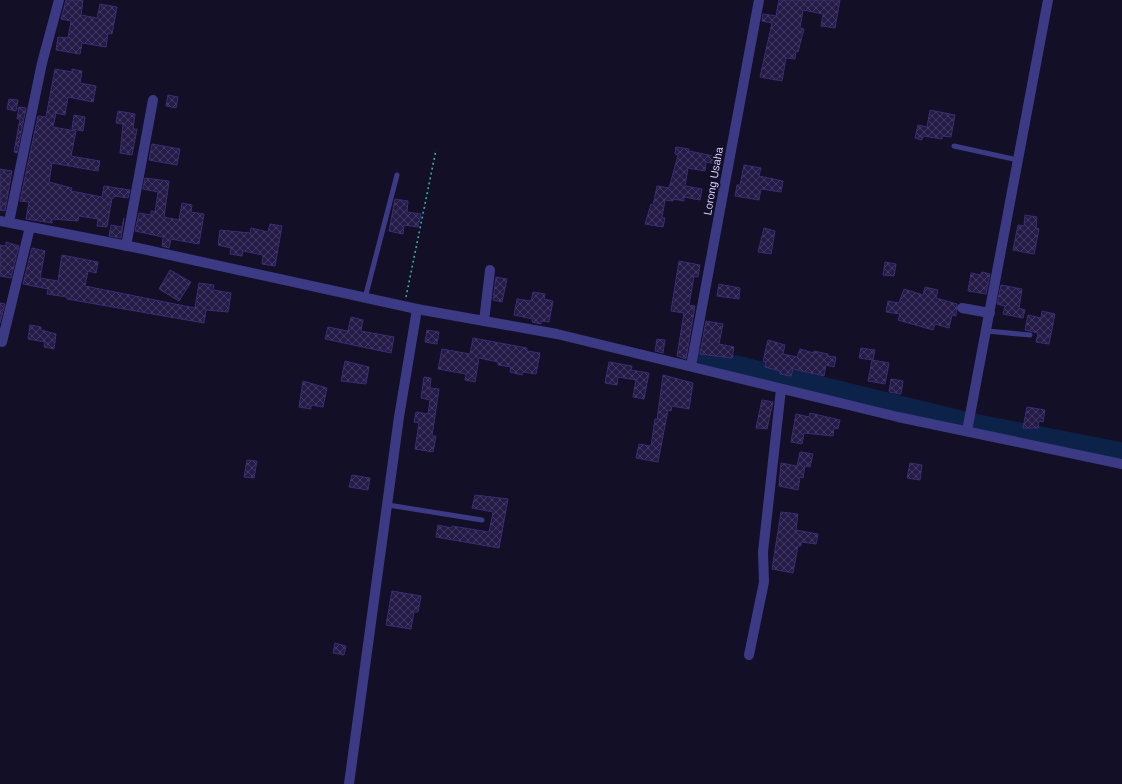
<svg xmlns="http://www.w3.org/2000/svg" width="1122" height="784" font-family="Helvetica,sans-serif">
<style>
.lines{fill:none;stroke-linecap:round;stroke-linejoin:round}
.river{stroke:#0c2248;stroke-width:17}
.building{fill:url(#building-cross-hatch);stroke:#3b2d73}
.path{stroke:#2fb8b0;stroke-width:1.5;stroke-dasharray:2 3;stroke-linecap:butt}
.service{stroke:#3d3a85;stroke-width:5}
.minor{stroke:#3d3a85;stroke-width:10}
.labels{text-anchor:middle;stroke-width:4;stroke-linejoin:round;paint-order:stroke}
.street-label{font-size:11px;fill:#d9d4ff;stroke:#130f26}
</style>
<defs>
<pattern id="building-cross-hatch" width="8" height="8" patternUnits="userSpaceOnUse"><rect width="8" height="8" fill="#241b47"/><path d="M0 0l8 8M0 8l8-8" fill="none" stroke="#433b63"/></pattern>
</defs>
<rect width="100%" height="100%" fill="#130f26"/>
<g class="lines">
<!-- river -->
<path class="river" d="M 704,356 L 969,421 L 1122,451"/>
</g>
<!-- building -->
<g class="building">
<path d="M 66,0 L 83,0 L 81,15 L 97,18 L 100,4 L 117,7 L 112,34 L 108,33 L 106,47 L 82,43 L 80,54 L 56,50 L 58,37 L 68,38 L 71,21 L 61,19 Z"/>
<path d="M 779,0 L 840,0 L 835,28 L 821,26 L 823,14 L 803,10 L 800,28 L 804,29 L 798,52 L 796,51 L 795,59 L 786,58 L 782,81 L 760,77 L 772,23 L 762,21 L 763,14 L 776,16 Z"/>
<path d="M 55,69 L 72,72 L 72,69 L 82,71 L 80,83 L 96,86 L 93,102 L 68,97 L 65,115 L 56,113 L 53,127 L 76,131 L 71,156 L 100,161 L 98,171 L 52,163 L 49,182 L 72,188 L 71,191 L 102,197 L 104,186 L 130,190 L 128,198 L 114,196 L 114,198 L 112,198 L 107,227 L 97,226 L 98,219 L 79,216 L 78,221 L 52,219 L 52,223 L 26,219 L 29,202 L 20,201 L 38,116 L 46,117 Z"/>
<path d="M 168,95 L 178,97 L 176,108 L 166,106 Z"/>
<path d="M 9,99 L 18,100 L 16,111 L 7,109 Z"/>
<path d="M 19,107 L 26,108 L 17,153 L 14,152 L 20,119 L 17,119 Z"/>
<path d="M 930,110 L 955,115 L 951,137 L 942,136 L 942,139 L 923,136 L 922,140 L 915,138 L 918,125 L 927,127 Z"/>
<path d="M 118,111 L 135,114 L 133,129 L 137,129 L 132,155 L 120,153 L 123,124 L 116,123 Z"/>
<path d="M 74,115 L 85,117 L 83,131 L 72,129 Z"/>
<path d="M 152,144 L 180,149 L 177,165 L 149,160 Z"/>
<path d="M 676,147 L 689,149 L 689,151 L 718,157 L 716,164 L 706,162 L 705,171 L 688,168 L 685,186 L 702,189 L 700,200 L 684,197 L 684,201 L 673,199 L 673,201 L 665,200 L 662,217 L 665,218 L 663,227 L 645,224 L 651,204 L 653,205 L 657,186 L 669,188 L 678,155 L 675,154 Z"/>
<path d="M 744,165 L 761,168 L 759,176 L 783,181 L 781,192 L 761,189 L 759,200 L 735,196 L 737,185 L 740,185 Z"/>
<path d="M 0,169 L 12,171 L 5,211 L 0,210 Z"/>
<path d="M 145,178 L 169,181 L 164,217 L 179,220 L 182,203 L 192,205 L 191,212 L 204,214 L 199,244 L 171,239 L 169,248 L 162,246 L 163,237 L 135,231 L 139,213 L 151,215 L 151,211 L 155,212 L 158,192 L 143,189 Z"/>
<path d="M 395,199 L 408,201 L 407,212 L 421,214 L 418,227 L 404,225 L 403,234 L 389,231 Z"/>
<path d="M 1025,215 L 1037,217 L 1036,228 L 1039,229 L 1034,254 L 1013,250 L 1018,225 L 1024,226 Z"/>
<path d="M 124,218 L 121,238 L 109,236 L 111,225 L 122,227 Z"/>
<path d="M 270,224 L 282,226 L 275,266 L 262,264 L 263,255 L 243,251 L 242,256 L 230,254 L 231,248 L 218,245 L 220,230 L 250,233 L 251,228 L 268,232 Z"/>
<path d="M 764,228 L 775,231 L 771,254 L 758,252 Z"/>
<path d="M 6,242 L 19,246 L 11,278 L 0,276 L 0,245 L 6,246 Z"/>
<path d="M 32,248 L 45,251 L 40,278 L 58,281 L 62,255 L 98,262 L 96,273 L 88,271 L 85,286 L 195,308 L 199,283 L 214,285 L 213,290 L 231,293 L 228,312 L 206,310 L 204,323 L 67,299 L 67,297 L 47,294 L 48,289 L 23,284 Z"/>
<path d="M 679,261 L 700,265 L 698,277 L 694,276 L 689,305 L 695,306 L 686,359 L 677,356 L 684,313 L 671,311 Z"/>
<path d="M 885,262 L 896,264 L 894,276 L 883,275 Z"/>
<path d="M 170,270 L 191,282 L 179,301 L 159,289 Z"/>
<path d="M 982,272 L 990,274 L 986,294 L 968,291 L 971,273 L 981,275 Z"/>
<path d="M 496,277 L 507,279 L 502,302 L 493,300 Z"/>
<path d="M 719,284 L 740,288 L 739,299 L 717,296 Z"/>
<path d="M 1001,285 L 1022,289 L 1019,308 L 1025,310 L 1023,318 L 1003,314 L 1005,306 L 997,304 Z"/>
<path d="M 925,287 L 938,290 L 936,298 L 957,304 L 956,316 L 952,315 L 949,328 L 935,324 L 933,330 L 898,320 L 900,314 L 886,312 L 888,301 L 899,303 L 904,289 L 923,295 Z"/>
<path d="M 533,292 L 545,294 L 544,299 L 553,301 L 549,322 L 541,321 L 541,324 L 532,322 L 533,319 L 514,315 L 517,299 L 531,301 Z"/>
<path d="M 0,303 L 5,304 L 0,323 Z"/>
<path d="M 1042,311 L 1055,314 L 1049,344 L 1036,342 L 1038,333 L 1025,330 L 1028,315 L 1041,318 Z"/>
<path d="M 351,317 L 363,320 L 361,331 L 394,337 L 391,353 L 325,339 L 328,327 L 348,331 Z"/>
<path d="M 706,321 L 723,324 L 719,344 L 734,347 L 732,358 L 700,354 Z"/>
<path d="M 30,325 L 41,327 L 41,330 L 56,334 L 54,349 L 44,347 L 45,342 L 28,339 Z"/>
<path d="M 427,330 L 439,332 L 437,344 L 425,342 Z"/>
<path d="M 473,338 L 527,348 L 527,351 L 540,353 L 536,374 L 523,372 L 522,375 L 510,372 L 511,367 L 498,365 L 498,362 L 479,358 L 475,382 L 465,380 L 466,374 L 438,369 L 442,349 L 470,354 Z"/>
<path d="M 657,339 L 665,340 L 663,353 L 655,351 Z"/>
<path d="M 768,340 L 785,345 L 783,354 L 797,357 L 800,349 L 814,353 L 814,351 L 828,354 L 828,356 L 836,357 L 834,367 L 826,365 L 824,376 L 793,369 L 791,376 L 780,374 L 780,371 L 765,367 L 766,362 L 763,361 Z"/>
<path d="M 861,348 L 875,350 L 873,360 L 859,358 Z"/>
<path d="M 872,360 L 889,363 L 885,384 L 868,381 Z"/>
<path d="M 345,361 L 369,367 L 366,384 L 341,381 Z"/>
<path d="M 609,362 L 632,366 L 631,370 L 649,373 L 644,399 L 633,397 L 636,380 L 618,377 L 617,385 L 605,383 Z"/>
<path d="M 663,375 L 693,383 L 689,409 L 672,406 L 671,411 L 668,410 L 658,462 L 636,458 L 639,444 L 651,446 L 655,419 L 657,420 Z"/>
<path d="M 424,377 L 431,378 L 430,388 L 439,389 L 432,436 L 436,436 L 433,452 L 415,449 L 419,423 L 414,422 L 416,412 L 428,414 L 430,400 L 421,398 Z"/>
<path d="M 891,379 L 903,381 L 901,394 L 889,392 Z"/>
<path d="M 303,381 L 327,388 L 323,407 L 311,405 L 311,409 L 299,407 Z"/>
<path d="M 762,400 L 773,402 L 767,429 L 756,428 Z"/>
<path d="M 1027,407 L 1045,410 L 1043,422 L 1039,421 L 1038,428 L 1023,428 Z"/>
<path d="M 810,413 L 840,420 L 838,429 L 834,428 L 833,436 L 804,433 L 802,444 L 791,442 L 796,414 L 809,417 Z"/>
<path d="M 800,452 L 813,454 L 810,467 L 805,466 L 803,478 L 800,477 L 798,490 L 779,486 L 781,463 L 797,466 Z"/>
<path d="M 247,460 L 257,461 L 254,478 L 244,477 Z"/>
<path d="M 910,463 L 922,465 L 920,480 L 907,478 Z"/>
<path d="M 352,475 L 370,478 L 368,490 L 349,487 Z"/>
<path d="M 475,495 L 508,499 L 499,548 L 436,537 L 438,525 L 452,528 L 452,526 L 489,532 L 493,512 L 472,508 Z"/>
<path d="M 781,512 L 798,514 L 796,530 L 818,534 L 816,544 L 801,542 L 801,546 L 798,546 L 793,573 L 772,569 Z"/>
<path d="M 392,591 L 421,596 L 418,612 L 414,612 L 411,629 L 386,625 Z"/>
<path d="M 335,643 L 346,646 L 344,655 L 333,653 Z"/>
</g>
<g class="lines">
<!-- path -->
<path class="path" d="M 406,297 L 436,150"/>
<!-- service -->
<g class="service">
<path d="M 954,146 L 1018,160"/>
<path d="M 365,298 L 397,175"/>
<path d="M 987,331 L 1030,335"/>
<path d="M 388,505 L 482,520"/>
</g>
<!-- minor -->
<g class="minor">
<path d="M 0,221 L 138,248 L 417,309 L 557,334 L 898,417 L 1122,464"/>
<path d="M 9,222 L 42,63 L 59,0"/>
<path d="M 126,246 L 153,100"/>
<path d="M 962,308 L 990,313"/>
<path d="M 484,321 L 490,270"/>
<path d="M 2,342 L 30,227"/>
<path d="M 691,366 L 759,0"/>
<path d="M 967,431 L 1048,0"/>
<path d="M 749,655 L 764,582 L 763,552 L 781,389"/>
<path d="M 349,784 L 399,417 L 417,309"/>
</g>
</g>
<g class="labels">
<!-- street labels -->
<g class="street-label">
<text transform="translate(713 181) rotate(-80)" y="4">Lorong Usaha</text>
</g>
</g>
</svg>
